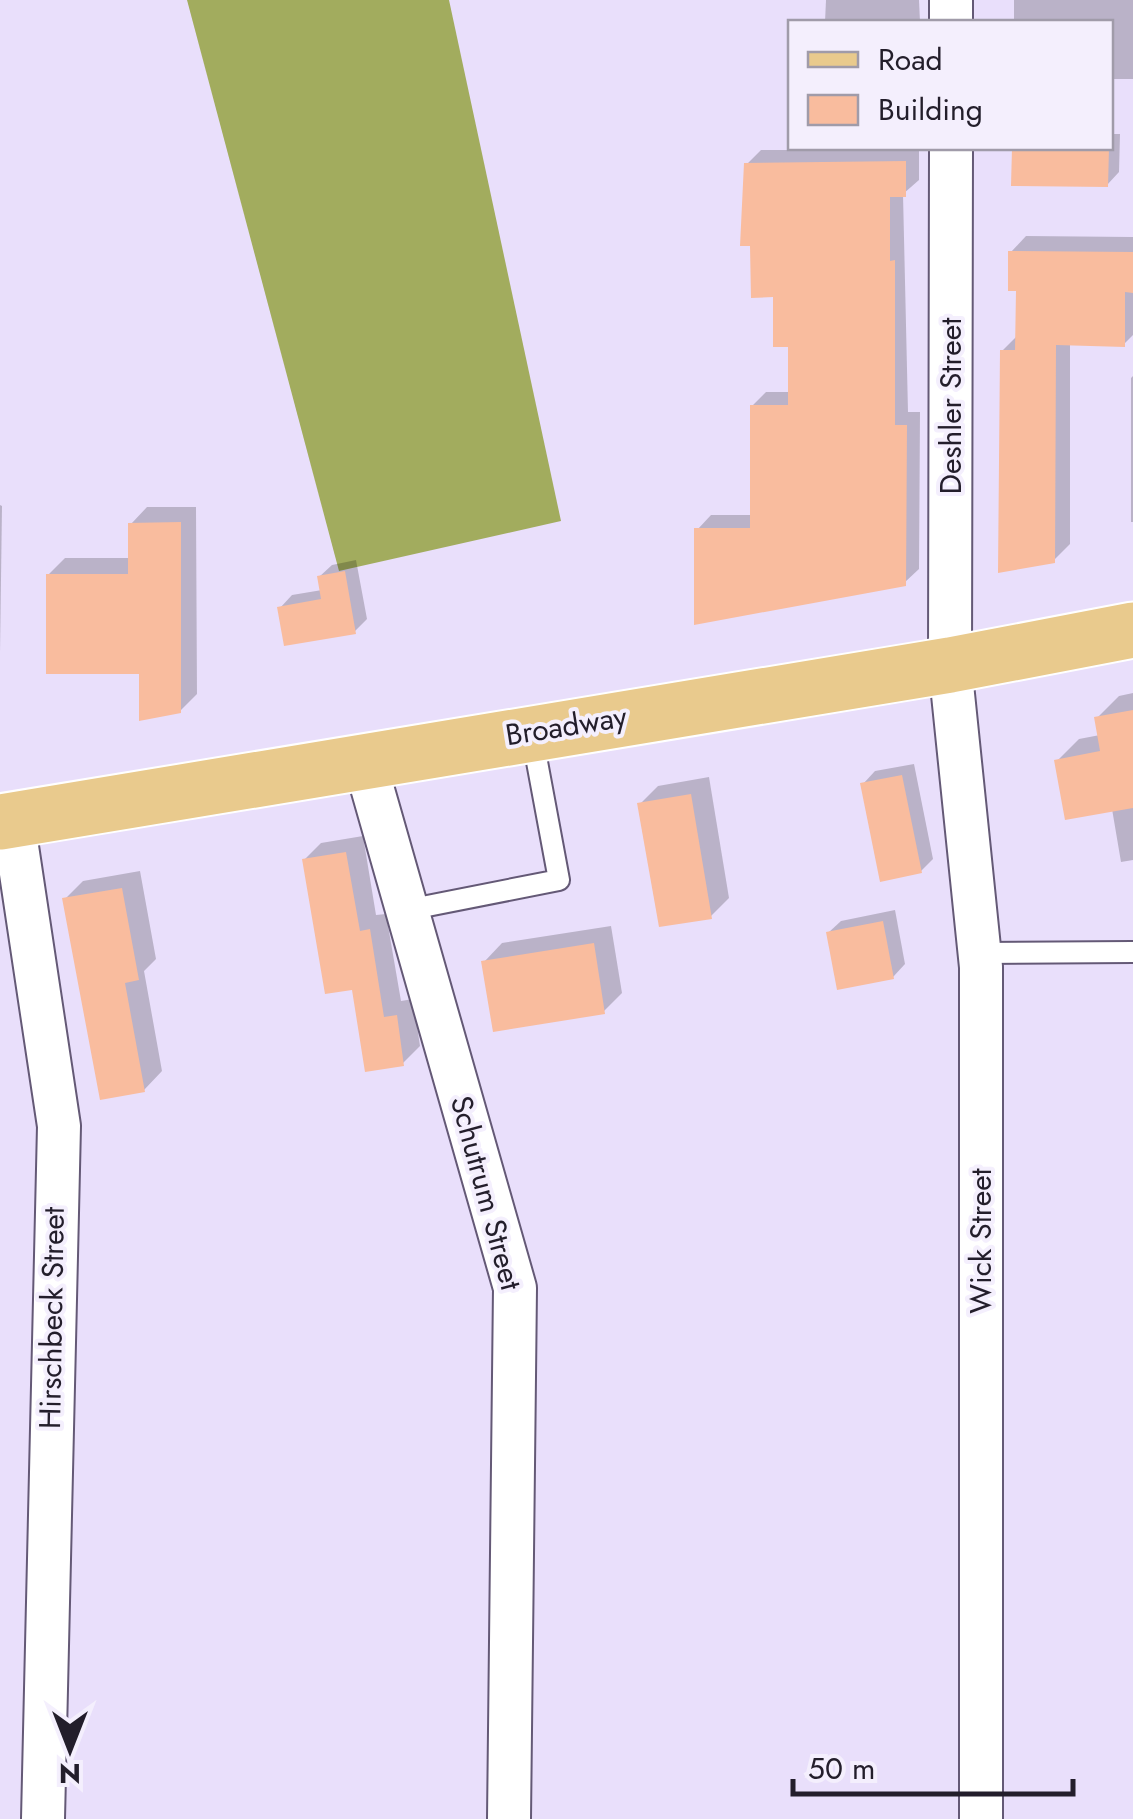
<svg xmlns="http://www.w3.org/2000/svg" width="1133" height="1819" font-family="Jost,sans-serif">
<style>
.forest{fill:#a2ac5e}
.shadow{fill:#0003}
.building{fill:#f9bc9e}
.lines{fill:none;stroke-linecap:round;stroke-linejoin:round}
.lane-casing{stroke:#645976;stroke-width:24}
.street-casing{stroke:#645976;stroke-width:46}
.primary-casing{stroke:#fff;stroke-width:59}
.lane{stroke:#fff;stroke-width:20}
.street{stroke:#fff;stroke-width:42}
.primary{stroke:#e9ca8d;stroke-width:55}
.labels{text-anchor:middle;stroke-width:8;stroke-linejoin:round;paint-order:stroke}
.street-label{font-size:30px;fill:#231e2b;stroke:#f4effd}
</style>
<rect width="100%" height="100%" fill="#e9dffb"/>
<!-- forest -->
<path class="forest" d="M 187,0 L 449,0 L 561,521 L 339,571 Z"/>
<!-- shadow -->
<g class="shadow">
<path d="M 826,0 L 919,0 L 920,22 L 825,22 Z"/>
<path d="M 1014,0 L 1133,0 L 1133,79 L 1110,79 L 1110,22 L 1014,22 Z"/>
<path d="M 790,64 L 790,148 L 919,148 L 919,180 L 903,194 L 908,412 L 920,412 L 919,569 L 904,583 L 697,530 L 711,515 L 753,515 L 752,406 L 766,392 L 790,392 L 790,345 L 747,164 L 761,150 L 790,150 Z"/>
<path d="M 1110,134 L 1120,134 L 1119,172 L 1107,185 L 1014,184 L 1014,148 L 1110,148 Z"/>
<path d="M 1026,236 L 1133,237 L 1133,335 L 1124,344 L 1070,343 L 1070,544 L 1054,560 L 1002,351 L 1018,335 L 1019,289 L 1011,252 Z"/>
<path d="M 1133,376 L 1133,522 L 1131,522 L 1131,378 Z"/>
<path d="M 0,505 L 2,506 L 0,654 Z"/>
<path d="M 147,507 L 196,507 L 197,694 L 180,711 L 48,575 L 65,558 L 131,558 L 131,524 Z"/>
<path d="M 356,560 L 367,619 L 354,632 L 280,608 L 292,595 L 322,590 L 319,577 L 332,565 Z"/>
<path d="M 1133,693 L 1133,860 L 1121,862 L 1112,809 L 1057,761 L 1079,739 L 1100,735 L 1097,718 L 1119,696 Z"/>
<path d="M 914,764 L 933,859 L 921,871 L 863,784 L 875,771 Z"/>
<path d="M 709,777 L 729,898 L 711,916 L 640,804 L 658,786 Z"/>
<path d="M 363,836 L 376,915 L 386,914 L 401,1001 L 413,999 L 420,1046 L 403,1063 L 354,987 L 304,860 L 321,843 Z"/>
<path d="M 140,871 L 156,959 L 144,971 L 162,1071 L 144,1090 L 65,899 L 83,881 Z"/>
<path d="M 895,910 L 905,964 L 893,977 L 828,933 L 841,921 Z"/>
<path d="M 611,926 L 622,993 L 604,1011 L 484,962 L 502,943 Z"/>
</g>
<!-- building -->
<g class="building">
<path d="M 1012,148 L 1109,148 L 1108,187 L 1011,186 Z"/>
<path d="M 906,161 L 906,197 L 890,197 L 890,261 L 895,260 L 895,425 L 907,425 L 906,586 L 694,625 L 694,528 L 750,528 L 750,405 L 788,405 L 788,347 L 773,347 L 773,297 L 751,298 L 750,246 L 740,246 L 744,163 Z"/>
<path d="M 1008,251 L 1133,252 L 1133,293 L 1125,292 L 1125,347 L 1056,345 L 1055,563 L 998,573 L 1000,350 L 1015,350 L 1016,291 L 1008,291 Z"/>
<path d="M 181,522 L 181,713 L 139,721 L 139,674 L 46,674 L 46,574 L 128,574 L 128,523 Z"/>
<path d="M 345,571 L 356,634 L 284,646 L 277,607 L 321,599 L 317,576 Z"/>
<path d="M 1133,710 L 1133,808 L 1065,820 L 1054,760 L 1100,751 L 1094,717 Z"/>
<path d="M 902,775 L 922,873 L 880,882 L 860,783 Z"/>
<path d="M 691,794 L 712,919 L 659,927 L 637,803 Z"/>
<path d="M 346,852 L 360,931 L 370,929 L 384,1017 L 397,1015 L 404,1066 L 365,1072 L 352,990 L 325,994 L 302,859 Z"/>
<path d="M 122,888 L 139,980 L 125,983 L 145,1092 L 100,1100 L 62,898 Z"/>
<path d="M 883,921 L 894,979 L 837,990 L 826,932 Z"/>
<path d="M 594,943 L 605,1014 L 493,1032 L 481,961 Z"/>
</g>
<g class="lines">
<!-- lane casing -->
<g class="lane-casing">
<g id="lane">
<path d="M 407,910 L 559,880 L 532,735"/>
<path d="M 980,953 L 1133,952"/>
</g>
</g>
<!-- street casing -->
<g class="street-casing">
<g id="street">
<path d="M 951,0 L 951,22"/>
<path d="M 951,148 L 950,665 L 981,967 L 981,1819"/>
<path d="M 364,759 L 515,1288 L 509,1819"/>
<path d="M 13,820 L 59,1126 L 43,1819"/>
</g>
</g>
<!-- primary casing -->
<g class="primary-casing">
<path id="primary" d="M 0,822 L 950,665 L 1133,630"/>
</g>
<!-- lane -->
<use href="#lane" class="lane"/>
<!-- street -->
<use href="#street" class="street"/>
<!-- primary -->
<use href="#primary" class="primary"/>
</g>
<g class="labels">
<!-- street labels -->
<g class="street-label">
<text transform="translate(951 406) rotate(-90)" y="10">Deshler Street</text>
<text transform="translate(566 726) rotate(-9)" y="10">Broadway</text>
<text transform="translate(486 1193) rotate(75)" y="10">Schutrum Street</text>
<text transform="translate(981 1241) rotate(-90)" y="10">Wick Street</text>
<text transform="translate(52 1318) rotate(-89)" y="10">Hirschbeck Street</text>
</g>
</g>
<!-- legend -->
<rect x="788" y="20" width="325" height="130" fill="#f4effd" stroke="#a09ba9" stroke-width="2.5"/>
<rect x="808" y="52" width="50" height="15" fill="#e9ca8d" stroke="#a09ba9" stroke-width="2.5"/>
<text x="878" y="70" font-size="30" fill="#231e2b">Road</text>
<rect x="808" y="95" width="50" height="30" fill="#f9bc9e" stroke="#a09ba9" stroke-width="2.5"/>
<text x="878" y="120" font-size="30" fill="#231e2b">Building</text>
<!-- north arrow -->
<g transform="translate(70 1749) rotate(180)" stroke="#f4effd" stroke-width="8" paint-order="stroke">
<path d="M0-8L18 38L0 25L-18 38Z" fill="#231e2b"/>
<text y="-15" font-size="28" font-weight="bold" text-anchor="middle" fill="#231e2b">N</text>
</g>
<!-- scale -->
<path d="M793 1779v15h280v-15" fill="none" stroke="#231e2b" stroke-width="5"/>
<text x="808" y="1779" font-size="30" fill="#231e2b" stroke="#f4effd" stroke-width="8" paint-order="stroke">50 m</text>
</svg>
